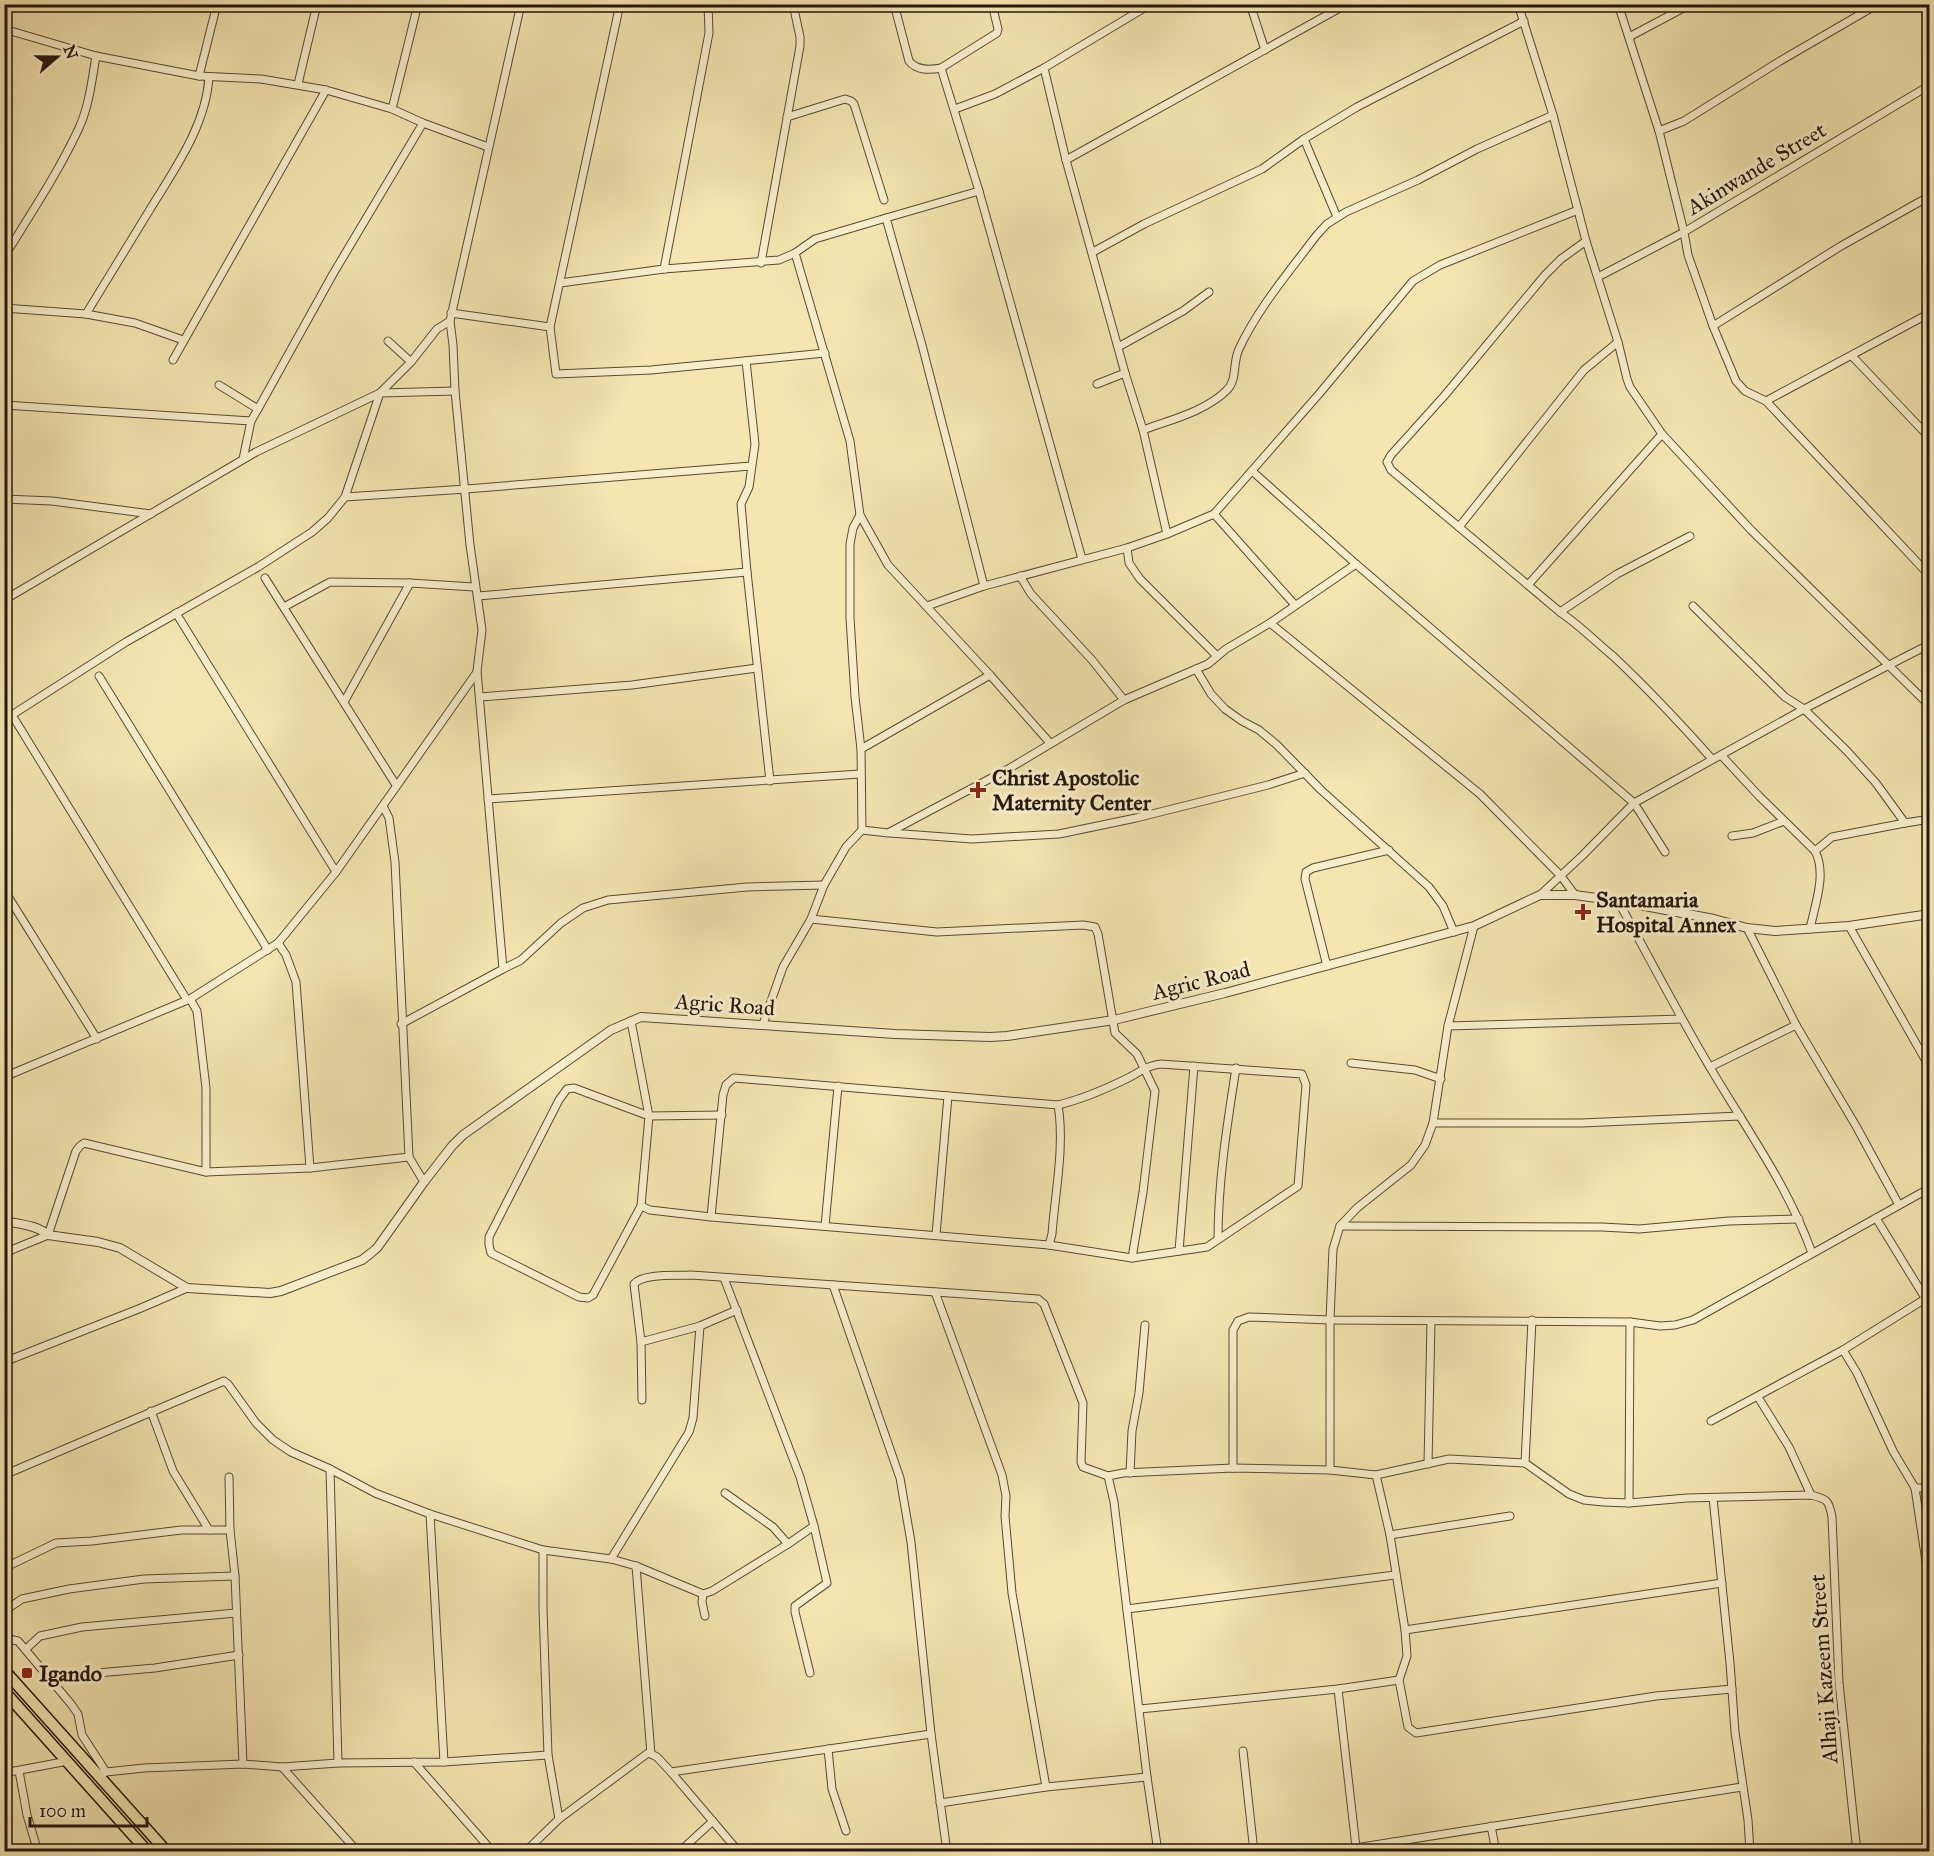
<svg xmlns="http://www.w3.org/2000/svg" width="1934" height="1856" font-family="'IM FELL Great Primer',serif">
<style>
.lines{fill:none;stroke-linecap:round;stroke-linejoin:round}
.minor-casing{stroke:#584a34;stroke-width:9}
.tertiary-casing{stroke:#584a34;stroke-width:10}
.primary-casing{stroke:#24160b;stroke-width:13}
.minor{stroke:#f8eecc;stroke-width:7}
.tertiary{stroke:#f8eecc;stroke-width:8}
.primary{stroke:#f4e5b1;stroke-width:10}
.poi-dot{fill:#8f2418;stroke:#f8eecc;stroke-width:2}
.labels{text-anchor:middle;stroke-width:6;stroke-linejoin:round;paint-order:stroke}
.street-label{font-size:22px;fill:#24160b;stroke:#f8eecc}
.poi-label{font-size:22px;font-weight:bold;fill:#24160b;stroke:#f8eecc;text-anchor:start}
</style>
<rect width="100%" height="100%" fill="#f4e5b1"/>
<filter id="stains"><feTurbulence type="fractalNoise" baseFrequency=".00333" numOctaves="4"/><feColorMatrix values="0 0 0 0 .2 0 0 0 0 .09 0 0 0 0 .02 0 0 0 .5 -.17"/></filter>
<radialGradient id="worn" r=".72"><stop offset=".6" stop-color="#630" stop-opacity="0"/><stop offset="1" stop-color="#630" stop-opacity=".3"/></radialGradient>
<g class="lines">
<!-- minor casing -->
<g class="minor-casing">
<g id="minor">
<path d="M 620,4 L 550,327 L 556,374 L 651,370 L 825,353"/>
<path d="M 894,4 L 909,61 C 917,71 930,70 941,68 L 997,33 L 998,29 L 992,4"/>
<path d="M 1250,4 L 1265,50"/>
<path d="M 1518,4 L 1553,115 L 1586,241 L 1618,342 L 1627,379 L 1630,387 L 1662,434 L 1751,530 L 1930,706"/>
<path d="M 1618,4 L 1659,131 L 1684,232 L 1688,255 L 1713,326 L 1736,381 L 1745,391 L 1766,401 L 1930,576"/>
<path d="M 4,13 L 6,4"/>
<path d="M 4,29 L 96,56 L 199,76 L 261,79 L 326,90 L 392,109 L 423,123 L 488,147"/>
<path d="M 1629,37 L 1691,4"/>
<path d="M 941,68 L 979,191 L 1082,559"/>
<path d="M 1044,68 L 1066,160 L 1125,373"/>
<path d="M 199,76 L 217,4"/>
<path d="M 298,84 L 317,4"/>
<path d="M 392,109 L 418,4"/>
<path d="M 955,109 L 995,94 L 1044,68 L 1151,4"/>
<path d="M 787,117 L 845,99 L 851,101 L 854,104 L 884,200"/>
<path d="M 1659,131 L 1684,121 L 1780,61 L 1878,4"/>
<path d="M 1304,139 L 1337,217"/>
<path d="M 1066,160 L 1347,4"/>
<path d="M 979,191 L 886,218 L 922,345 L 984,586"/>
<path d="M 1586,241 L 1561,259 L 1545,275 L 1445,395 L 1391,455 L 1387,462 L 1391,470 L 1560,612 C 1579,625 1595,641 1613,656 C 1648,689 1680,723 1712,759"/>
<path d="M 1093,252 L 1144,224 L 1262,169 L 1304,139 L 1357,107 L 1524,21"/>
<path d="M 795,253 L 850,441 L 860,515 L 888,565 L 990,675 L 1050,743"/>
<path d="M 4,257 C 30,215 58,173 79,128 C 89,106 92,80 96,56"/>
<path d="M 761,263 L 800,46 L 800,37 L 793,4"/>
<path d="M 664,269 L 709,33 L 708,4"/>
<path d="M 1598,277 L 1684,232 L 1930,85"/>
<path d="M 560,283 L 664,269 L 779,260 L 795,253 L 815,239 L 886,218"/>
<path d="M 4,308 L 86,314 L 135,323 L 183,340"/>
<path d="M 451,313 L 550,327"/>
<path d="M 86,314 C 107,280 128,245 149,211 C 174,170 206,126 209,77"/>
<path d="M 1713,326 L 1841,246 L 1930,196"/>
<path d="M 388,341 L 411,362"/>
<path d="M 1120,346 L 1183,311 L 1209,292"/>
<path d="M 1852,356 L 1930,438"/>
<path d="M 173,360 L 326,90"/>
<path d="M 746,361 L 755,444 L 749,487 L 741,504 L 747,572 L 770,781"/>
<path d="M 1097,384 L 1125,373 L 1143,430 L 1167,534"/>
<path d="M 219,385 L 258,409"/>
<path d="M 1766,401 L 1930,313"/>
<path d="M 4,405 L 251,421"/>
<path d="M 1143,430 C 1170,420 1204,412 1226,391 C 1238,380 1232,364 1239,349 C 1258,308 1289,272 1316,236 L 1327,224 L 1346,212 L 1418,180 L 1477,149 L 1553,115"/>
<path d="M 243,459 L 251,421 L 258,409 L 333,274 L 423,123"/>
<path d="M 1252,471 L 1356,564"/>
<path d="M 345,497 L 466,489 L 751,466"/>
<path d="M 4,499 L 52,501 L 151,514"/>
<path d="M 1214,514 L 1295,605"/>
<path d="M 1459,527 L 1584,370 L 1618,342"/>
<path d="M 1127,548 L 1129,563 L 1140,579 L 1217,656"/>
<path d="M 1020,576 L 1031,594 L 1092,660 L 1124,700"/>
<path d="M 265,578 L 396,785"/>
<path d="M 410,583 L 474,587"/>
<path d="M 1528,585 L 1662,434"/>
<path d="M 478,596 L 747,572"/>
<path d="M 4,600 L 256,452 L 380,393 L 411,362 L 437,329 L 450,321"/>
<path d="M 927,606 L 984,586 L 1127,548 L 1167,534 L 1214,514 L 1319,394 L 1413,281 L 1440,265 L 1578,210"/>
<path d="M 1693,606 L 1785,697 L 1804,709 L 1847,751 L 1876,783 L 1905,823 L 1832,837 L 1815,851"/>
<path d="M 284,607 L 330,582 L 410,583 L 344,702"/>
<path d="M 1560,612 L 1617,574 L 1690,536"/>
<path d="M 176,613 L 336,872"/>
<path d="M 1270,623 L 1356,564 L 1634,803 L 1665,852"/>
<path d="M 1196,669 L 1211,694 L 1225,709 L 1242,721 L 1259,730 L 1277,745 L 1321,790 L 1429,887 L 1443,906 L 1454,932"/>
<path d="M 99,676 L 268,950"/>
<path d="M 480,697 L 632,685 L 757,668"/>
<path d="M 12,715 L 187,1000"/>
<path d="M 4,720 L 126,642 L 258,567 L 312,532 L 328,518 L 345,497 L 380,393 L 455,391"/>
<path d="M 861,749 L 990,675"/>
<path d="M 1721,755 L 1759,796 L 1815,851 C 1827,874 1815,904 1810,929"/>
<path d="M 488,799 L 860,774"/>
<path d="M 383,806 L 389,818 L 395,862 L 409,1157 L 424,1182"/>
<path d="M 1905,823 L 1930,819"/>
<path d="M 862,830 L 888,833 L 1010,768 L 1124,700 L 1208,664 L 1226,649 L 1270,623 L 1480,794 L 1561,876 L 1575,895"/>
<path d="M 890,833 L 972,839 L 1059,834 L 1136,818 L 1268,785 L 1305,773"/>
<path d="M 1732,836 L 1753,833 L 1784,821"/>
<path d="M 4,890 L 97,1039"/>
<path d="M 1540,895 L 1583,855 L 1634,803 L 1804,709 L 1930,644"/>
<path d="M 1618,901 C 1649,957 1678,1014 1711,1069 C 1747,1130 1788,1186 1812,1253"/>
<path d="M 811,919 L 937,932 L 1083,925 L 1095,927 L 1098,934 L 1115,1033 L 1137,1054 L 1155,1091 L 1143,1192 L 1132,1258"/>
<path d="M 1849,926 L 1930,1068"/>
<path d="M 1747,928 L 1796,1025 L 1856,1126 L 1899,1205"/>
<path d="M 278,943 L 286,955 L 296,982 L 310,1168"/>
<path d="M 1327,966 L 1305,879 L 1306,872 L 1313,868 L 1389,850"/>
<path d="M 503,969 L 521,960 L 561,923 L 583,908 L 608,900 L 747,887 L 824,885"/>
<path d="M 190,999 L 197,1011 L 206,1088 L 206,1172"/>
<path d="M 631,1021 L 649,1116 L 722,1115"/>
<path d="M 401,1024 L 503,969 L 477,671 L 482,630 L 470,545 L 455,391 L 453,345 L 450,321 L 521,4"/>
<path d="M 763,1024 L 783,967 L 811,919 L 824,885 L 846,847 L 862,830 L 861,749 L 855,697 L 850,618 L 850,544 L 853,528 L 860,515"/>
<path d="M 1448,1026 L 1682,1019"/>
<path d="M 1351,1063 L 1415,1070 L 1441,1079"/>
<path d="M 1710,1067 L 1796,1025"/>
<path d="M 4,1077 L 190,999 L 278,943 L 336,872 L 477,672"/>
<path d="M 574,1088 L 649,1116 L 641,1206 L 593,1295 L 588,1298 L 579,1297 L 491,1253 L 489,1245 L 489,1237 L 559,1100 L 567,1089 Z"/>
<path d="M 1433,1123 L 1582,1123 L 1740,1116"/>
<path d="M 641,1206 L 650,1210 L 711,1217 L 1049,1245 L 1132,1258 L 1207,1247 L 1298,1186 L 1306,1085 L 1302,1074 L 1161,1064 C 1149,1065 1141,1071 1130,1077 C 1108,1088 1083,1099 1058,1105 L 734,1078 L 726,1085 L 723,1095 L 711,1217"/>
<path d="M 1876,1218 L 1930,1306"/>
<path d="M 825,1226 L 838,1086"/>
<path d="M 1340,1226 L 1602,1227 L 1639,1229 L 1729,1221 L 1799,1219"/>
<path d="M 936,1235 L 948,1096"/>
<path d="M 1218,1239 C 1218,1182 1227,1125 1236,1068"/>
<path d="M 1049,1245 L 1052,1234 C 1055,1193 1065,1145 1058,1105"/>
<path d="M 1179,1251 L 1194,1066"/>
<path d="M 4,1253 L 48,1235 L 76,1151 L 80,1146 L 84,1143 L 206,1172 L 310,1168 L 409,1157"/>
<path d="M 724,1278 L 800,1477 L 814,1526 L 827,1583 L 795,1606 L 795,1612 L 810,1673"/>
<path d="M 833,1285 L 900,1478 L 911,1542 L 931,1734 L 947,1852"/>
<path d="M 935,1292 L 1002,1475 L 1006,1496 L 1005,1516 L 1012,1593 L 1046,1787"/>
<path d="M 641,1342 L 700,1326 L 737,1310"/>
<path d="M 1843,1350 L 1857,1373 L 1893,1451 L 1915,1488 L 1930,1588"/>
<path d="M 4,1362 L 141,1308 L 187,1288"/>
<path d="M 1758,1397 L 1789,1447 L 1811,1495"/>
<path d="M 642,1400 L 641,1342 L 634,1284 C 643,1273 677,1276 691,1275 L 1038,1299 L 1044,1304 L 1083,1403 L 1081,1462 L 1083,1467 L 1108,1476 L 1123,1473 L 1233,1468 L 1330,1470"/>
<path d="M 151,1411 L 173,1471 L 209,1530 L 230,1530 L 235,1576 L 243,1764"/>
<path d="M 1711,1421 L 1843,1350 L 1925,1299"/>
<path d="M 1525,1463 L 1532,1320"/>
<path d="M 1428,1464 L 1431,1321"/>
<path d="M 1233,1468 L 1233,1330 L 1238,1321 L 1249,1317 L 1330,1320 L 1630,1322 L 1660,1326 L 1675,1325 L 1693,1320 L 1930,1188"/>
<path d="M 330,1469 L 338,1763"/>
<path d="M 1130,1473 L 1132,1431 L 1139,1393 L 1145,1325"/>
<path d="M 4,1475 L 224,1381 L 228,1384 L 256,1423 L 273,1440 L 291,1452 L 330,1469 L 375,1493 L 430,1514 L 543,1550 L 611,1559 L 636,1566 L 703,1594 L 712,1591 L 788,1544 L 814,1526"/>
<path d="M 1376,1475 L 1449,1459 L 1525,1463 L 1569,1494 L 1584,1500 L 1603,1502 L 1629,1503 L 1687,1498 L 1811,1495 C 1827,1499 1829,1500 1832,1517 L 1839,1683 L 1857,1852"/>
<path d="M 1108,1476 L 1114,1502 L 1147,1777 L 1158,1852"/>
<path d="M 229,1477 L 230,1530"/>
<path d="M 1915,1488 L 1930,1488"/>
<path d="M 725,1493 L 773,1527 L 788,1544"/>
<path d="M 1713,1498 L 1730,1663 L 1735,1732 L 1748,1820 L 1750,1852"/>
<path d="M 1629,1503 L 1630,1322"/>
<path d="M 430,1514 L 444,1762"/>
<path d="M 1390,1535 L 1510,1516"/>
<path d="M 543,1550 L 543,1609 L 548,1755 L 559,1819"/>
<path d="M 611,1559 L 689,1432 L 693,1418 L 700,1326"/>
<path d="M 636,1566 L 651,1754 L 657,1757 L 671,1772 L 739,1852"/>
<path d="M 4,1568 L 56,1543 L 92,1541 L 181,1530 L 209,1530"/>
<path d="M 703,1594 L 702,1602 L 705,1616"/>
<path d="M 1127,1609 L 1395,1575"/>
<path d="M 4,1611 L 22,1599 L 69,1589 L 144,1579 L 235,1576"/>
<path d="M 1405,1630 L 1722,1583"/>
<path d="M 4,1638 L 18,1641 L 71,1704 L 78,1714 L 82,1735 L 106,1772"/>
<path d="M 26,1649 L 40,1636 L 82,1627 L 236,1613"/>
<path d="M 1399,1680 L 1407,1656 L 1405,1630 L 1390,1535 L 1376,1475 L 1330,1470 L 1330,1320 L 1333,1249 L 1340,1226 L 1357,1208 L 1411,1165 L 1425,1145 L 1433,1123 L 1448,1026 L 1474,926"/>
<path d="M 54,1681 L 74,1675 L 155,1668 L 239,1655"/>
<path d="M 1338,1689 L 1356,1847"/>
<path d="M 1140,1709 L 1338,1689 L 1399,1680 L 1408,1727 L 1416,1733 L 1656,1696 L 1732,1689"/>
<path d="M 828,1749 L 832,1789 L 846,1831"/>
<path d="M 1243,1751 L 1254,1852"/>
<path d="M 414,1762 L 493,1852"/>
<path d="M 282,1767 L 358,1852"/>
<path d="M 19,1771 L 27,1815 L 38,1852"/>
<path d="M 671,1772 L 931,1734"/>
<path d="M 4,1773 L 68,1761"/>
<path d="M 99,1775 L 106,1772 L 144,1768 L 243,1764 L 282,1767 L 338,1763 L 444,1762 L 548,1755"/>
<path d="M 940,1803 L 1046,1787 L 1147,1777"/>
<path d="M 1491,1826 L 1496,1852"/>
<path d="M 1393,1842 L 1394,1852"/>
<path d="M 525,1852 L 559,1819 L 648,1753 L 651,1754"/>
<path d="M 679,1852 L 713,1821"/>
<path d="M 1330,1852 L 1742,1787"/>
</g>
</g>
<!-- tertiary casing -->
<g class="tertiary-casing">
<path id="tertiary" d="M 4,1221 C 19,1224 37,1225 48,1235 L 98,1242 L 120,1248 L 187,1288 L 270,1293 L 281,1291 L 362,1260 L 371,1253 L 377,1248 L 424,1182 L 452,1146 L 463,1135 L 611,1030 L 641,1017 L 895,1034 L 990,1037 L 1007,1036 L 1114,1020 L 1225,993 L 1474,926 L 1540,895 L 1575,895 L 1618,901 L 1714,919 L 1747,928 L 1775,931 L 1849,926 L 1930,914"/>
</g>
<!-- primary casing -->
<g class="primary-casing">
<g id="primary">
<path d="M 4,1670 L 167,1852"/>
<path d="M 4,1691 L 148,1852"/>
</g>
</g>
<!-- minor -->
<use href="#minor" class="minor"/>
<!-- tertiary -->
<use href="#tertiary" class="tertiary"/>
<!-- primary -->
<use href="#primary" class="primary"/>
</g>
<!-- markers -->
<g class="poi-dot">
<path d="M975 781h6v6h6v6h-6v6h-6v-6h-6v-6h6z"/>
<path d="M1580 903h6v6h6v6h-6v6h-6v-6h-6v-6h6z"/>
<rect x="21" y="1667" width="12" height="12" rx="3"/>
</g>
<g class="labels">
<!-- street labels -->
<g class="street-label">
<text transform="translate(1756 168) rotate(-31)" y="8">Akinwande Street</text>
<text transform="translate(1201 980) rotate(-14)" y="8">Agric Road</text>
<text transform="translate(725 1004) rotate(4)" y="8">Agric Road</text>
<text transform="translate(1823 1669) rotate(-94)" y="8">Alhaji Kazeem Street</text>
</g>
<!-- poi labels -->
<g class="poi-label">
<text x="992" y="785">Christ Apostolic<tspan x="992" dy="25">Maternity Center</tspan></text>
<text x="1596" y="907">Santamaria<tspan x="1596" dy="25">Hospital Annex</tspan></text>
<text x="39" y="1681">Igando</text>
</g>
</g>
<!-- margin -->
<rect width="1934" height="1856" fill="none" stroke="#f4e5b1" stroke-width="24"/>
<rect x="6" y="6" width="1922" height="1844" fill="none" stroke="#24160b" stroke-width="3"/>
<rect x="12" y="12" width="1910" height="1832" fill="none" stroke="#24160b" stroke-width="1.5"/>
<!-- north arrow -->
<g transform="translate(57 57) rotate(70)" stroke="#f8eecc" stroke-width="4.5" paint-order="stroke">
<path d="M0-4.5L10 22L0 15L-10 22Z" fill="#24160b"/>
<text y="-9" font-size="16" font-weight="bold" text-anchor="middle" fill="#24160b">N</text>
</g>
<!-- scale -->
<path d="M30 1817v9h117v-9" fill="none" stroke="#24160b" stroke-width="3"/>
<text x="39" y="1817" font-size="18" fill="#24160b" stroke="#f8eecc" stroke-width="4.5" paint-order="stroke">100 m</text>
<rect width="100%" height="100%" filter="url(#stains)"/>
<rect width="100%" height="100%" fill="url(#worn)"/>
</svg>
